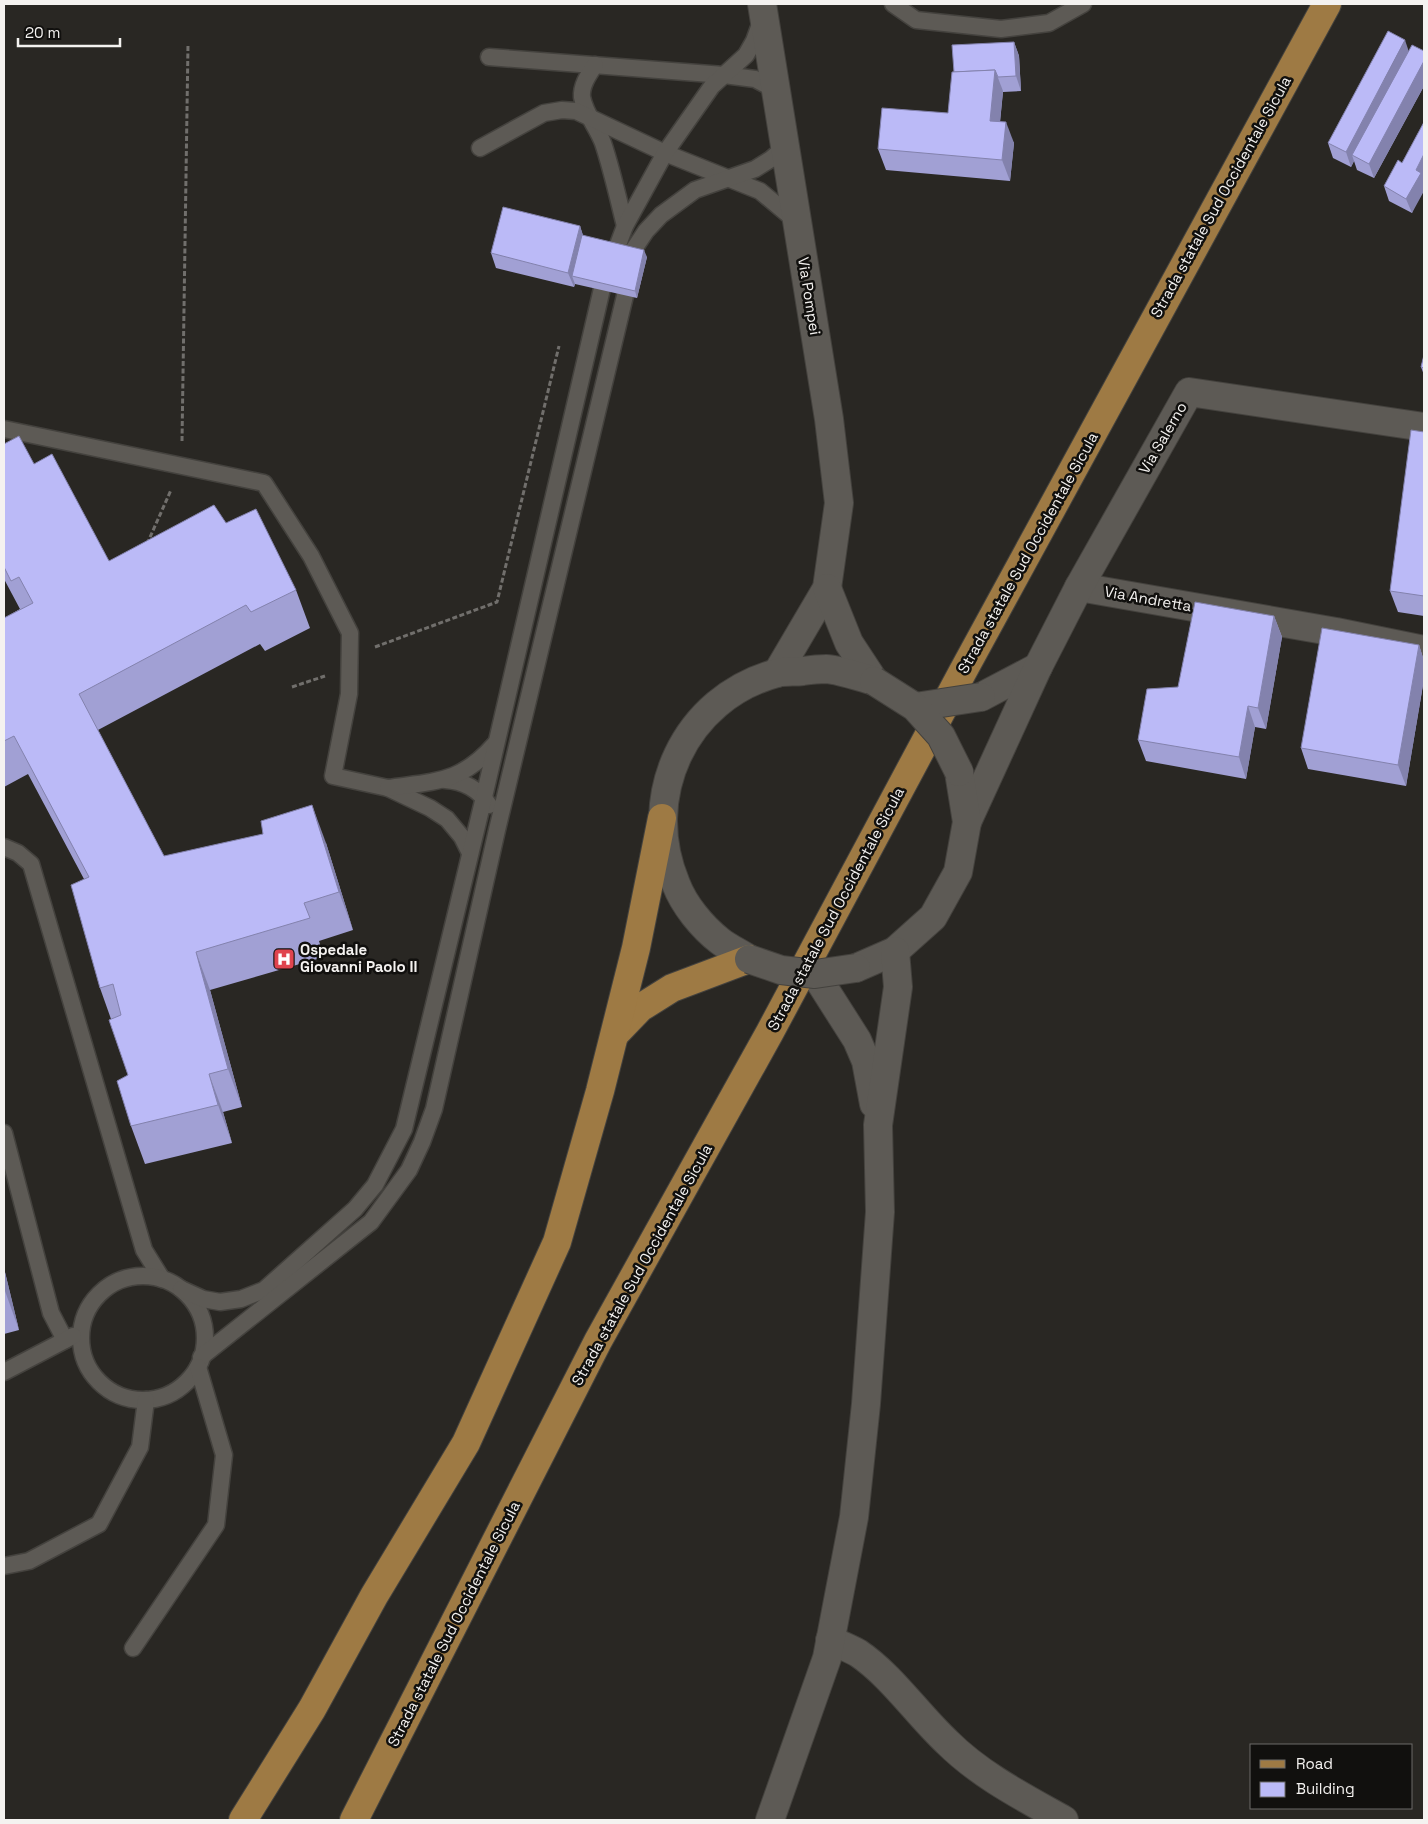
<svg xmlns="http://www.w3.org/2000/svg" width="1428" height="1824" font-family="'Space Grotesk',sans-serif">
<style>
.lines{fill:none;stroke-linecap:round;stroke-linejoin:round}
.lane-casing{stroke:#44423e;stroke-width:19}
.street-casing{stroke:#44423e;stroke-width:30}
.secondary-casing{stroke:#44423e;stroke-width:30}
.primary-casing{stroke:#44423e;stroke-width:30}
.path{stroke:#716f6c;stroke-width:3;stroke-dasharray:5 2.5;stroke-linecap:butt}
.lane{stroke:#5d5a55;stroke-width:16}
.street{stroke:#5d5a55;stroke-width:28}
.secondary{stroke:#5d5a55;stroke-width:28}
.primary{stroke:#9e7a44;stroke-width:28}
.street-bridge-casing{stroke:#44423e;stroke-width:30;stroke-linecap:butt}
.secondary-bridge-casing{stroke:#44423e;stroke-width:30;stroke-linecap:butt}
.street-bridge{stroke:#5d5a55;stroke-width:28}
.secondary-bridge{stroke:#5d5a55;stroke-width:28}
.wall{fill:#a1a0d4}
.shaded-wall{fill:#8382ad}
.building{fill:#bbbaf7;stroke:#8382ad}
.labels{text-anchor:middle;stroke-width:5;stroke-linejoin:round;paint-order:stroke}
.street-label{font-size:15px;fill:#f4f2f0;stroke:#11100e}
.poi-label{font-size:15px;font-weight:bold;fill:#f4f2f0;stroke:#11100e;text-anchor:start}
</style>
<rect width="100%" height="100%" fill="#292723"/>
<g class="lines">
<!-- lane casing -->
<g class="lane-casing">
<g id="lane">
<path d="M 893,4 L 916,20 L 1001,29 L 1049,23 L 1083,4"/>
<path d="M 489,57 L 724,75 L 755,79 L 776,90"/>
<path d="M 595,65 C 589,74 581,85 582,97 C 585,114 597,127 603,143 C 612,170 618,198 625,226"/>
<path d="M 480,148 L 544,113 L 562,110 L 576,111 L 665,153 L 760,191 L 796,221"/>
<path d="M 4,429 L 264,483 L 311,556 L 350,633 L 349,694 L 333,776 L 388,788 L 430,808 L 447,819 L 462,837 L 470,853"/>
<path d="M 445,780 C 463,781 478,788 489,805"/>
<path d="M 388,788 C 436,781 461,783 495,744"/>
<path d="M 4,847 L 18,853 L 31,864 L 144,1250 L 162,1279"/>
<path d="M 4,1133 L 51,1313 L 65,1340"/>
<circle cx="143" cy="1338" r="62"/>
<path d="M 181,1289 L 203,1299 L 220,1302 L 241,1299 L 264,1290 L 355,1209 L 375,1185 L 404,1129 L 484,797 L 607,267 L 616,250 L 625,226 L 665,153 L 712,86 L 746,55 L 754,41 L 762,19"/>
<path d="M 201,1357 L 371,1222 L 409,1170 L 422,1142 L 434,1109 L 497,830 L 635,254 L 632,252 L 646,231 L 661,215 L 695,190 L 755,169 L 771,159 L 785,147"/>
<path d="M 4,1372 L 73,1336"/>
<path d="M 4,1566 L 29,1561 L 99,1524 L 140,1447 L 146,1400"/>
<path d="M 133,1648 L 216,1525 L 224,1455 L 198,1367"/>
</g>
</g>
<!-- street casing -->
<g class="street-casing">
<g id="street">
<path d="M 1079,587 L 1336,632 L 1424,650"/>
<path d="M 981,697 L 1038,667"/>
<path d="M 967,822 L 1038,667 L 1079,587 L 1189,392 L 1424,427"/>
</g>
</g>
<!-- secondary casing -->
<g class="secondary-casing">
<g id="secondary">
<path d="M 762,4 L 829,419 L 839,503 L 827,588 L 777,673"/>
<path d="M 827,588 L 849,643 L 874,681"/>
<path d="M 749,959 C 740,953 729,948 720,941 C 702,927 684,905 676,884 C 639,797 684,698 777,673 C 785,671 794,672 803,671 C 810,670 818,669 826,669 C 841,670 859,677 874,681"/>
<path d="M 856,968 L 895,951 L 933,917 L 958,872 L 967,822 L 959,772"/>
<path d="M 815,974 L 857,1040 L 866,1061 L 874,1104"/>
<path d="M 830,1640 C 839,1644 849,1648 858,1653 C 892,1676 917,1714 947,1742 C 980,1775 1023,1797 1064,1820"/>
<path d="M 770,1820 L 827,1658 L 854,1517 L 866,1404 L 880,1212 L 878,1125 L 898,987 L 895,951"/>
</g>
</g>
<!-- primary casing -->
<g class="primary-casing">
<g id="primary">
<path d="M 615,1034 L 640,1008 L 672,988 L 749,959"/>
<path d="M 243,1820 L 312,1709 L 374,1596 L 466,1443 L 557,1242 L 600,1091 L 636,948 L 662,818"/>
<path d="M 354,1820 L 598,1341 L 770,1032 L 962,673 L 1327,4"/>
</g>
</g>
<!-- path -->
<g class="path">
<path d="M 182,441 L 188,44"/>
<path d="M 147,544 L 171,490"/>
<path d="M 375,647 L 497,602 L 559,346"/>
<path d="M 292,687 L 325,676"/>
</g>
<!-- lane -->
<use href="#lane" class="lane"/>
<!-- street -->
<use href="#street" class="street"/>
<!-- secondary -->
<use href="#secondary" class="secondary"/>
<!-- primary -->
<use href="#primary" class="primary"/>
<!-- street-bridge casing -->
<g class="street-bridge-casing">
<path id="street-bridge" d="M 915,707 L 981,697"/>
</g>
<!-- secondary-bridge casing -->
<g class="secondary-bridge-casing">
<g id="secondary-bridge">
<path d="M 874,681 L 915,707 L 941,736 L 959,772"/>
<path d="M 749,959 L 781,970 L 815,974 L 856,968"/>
</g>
</g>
<!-- street-bridge -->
<use href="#street-bridge" class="street-bridge"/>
<!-- secondary-bridge -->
<use href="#secondary-bridge" class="secondary-bridge"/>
</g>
<!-- wall -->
<g class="wall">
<path d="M 1014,42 L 1019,56 L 1021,91 L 1003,92 L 1000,122 L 1014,143 L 1010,181 L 886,170 L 878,149 L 948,113 L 954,72 Z"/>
<path d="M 1424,51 L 1424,86 L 1374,178 L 1357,170 L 1354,161 L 1351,167 L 1333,158 L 1328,143 L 1409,52 Z"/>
<path d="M 1424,122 L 1424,178 L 1412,213 L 1389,201 L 1384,186 L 1402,163 Z"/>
<path d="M 580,226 L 583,236 L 647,257 L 637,298 L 575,284 L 574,287 L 496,268 L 491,253 Z"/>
<path d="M 1424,355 L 1424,375 L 1421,367 Z"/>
<path d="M 1424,432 L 1424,616 L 1398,612 L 1390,591 Z"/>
<path d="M 4,444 L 34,464 L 109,561 L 226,523 L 296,590 L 310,628 L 265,651 L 260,644 L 98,730 L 164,856 L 326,843 L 353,930 L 319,941 L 324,957 L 210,990 L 242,1107 L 223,1112 L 232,1143 L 145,1164 L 131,1126 L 128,1075 L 111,1019 L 100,988 L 84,879 L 28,774 L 4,787 L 4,618 L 20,609 L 4,579 Z"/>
<path d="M 1274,616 L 1282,637 L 1266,729 L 1255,727 L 1246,779 L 1146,761 L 1138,740 L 1178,687 Z"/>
<path d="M 1419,645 L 1424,661 L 1424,679 L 1406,786 L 1308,769 L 1301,748 Z"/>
<path d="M 4,1268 L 19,1330 L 4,1334 Z"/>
</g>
<!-- shaded-wall -->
<g class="shaded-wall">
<path d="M 1405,40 L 1410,55 L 1352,155 L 1354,161 L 1351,167 L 1346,152 Z"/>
<path d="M 1014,42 L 1019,56 L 1021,91 L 1016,76 Z"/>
<path d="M 1424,61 L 1424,86 L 1374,178 L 1369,164 Z"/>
<path d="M 995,70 L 1003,91 L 998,142 L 990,121 Z"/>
<path d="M 1006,122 L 1014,143 L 1010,181 L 1002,160 Z"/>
<path d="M 1424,154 L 1424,178 L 1423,180 L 1424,182 L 1424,191 L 1412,213 L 1406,199 L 1416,170 Z"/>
<path d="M 580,226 L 585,241 L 572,276 L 575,284 L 574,287 L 568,273 Z"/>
<path d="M 644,250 L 647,257 L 637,298 L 635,291 Z"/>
<path d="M 1274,616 L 1282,637 L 1266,729 L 1258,708 Z"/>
<path d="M 1419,645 L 1424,661 L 1424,679 L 1406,786 L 1398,765 Z"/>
<path d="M 1248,706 L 1255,727 L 1246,779 L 1239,757 Z"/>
<path d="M 312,805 L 326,843 L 353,930 L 339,892 Z"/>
<path d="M 196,952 L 210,990 L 242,1107 L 228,1069 Z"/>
<path d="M 209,1074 L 223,1112 L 232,1143 L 218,1105 Z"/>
<path d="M 4,1268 L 19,1330 L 5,1291 L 4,1285 Z"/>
</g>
<!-- building -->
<g class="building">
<path d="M 1388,31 L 1405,40 L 1346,152 L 1328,143 Z"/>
<path d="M 1014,42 L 1016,76 L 998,77 L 995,70 L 954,72 L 952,45 Z"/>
<path d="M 1412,45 L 1424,51 L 1424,61 L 1369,164 L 1352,155 Z"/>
<path d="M 995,70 L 990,121 L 1006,122 L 1002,160 L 878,149 L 882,108 L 948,113 L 952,72 Z"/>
<path d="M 1424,122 L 1424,154 L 1416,170 L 1421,173 L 1406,199 L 1384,186 L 1398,160 L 1402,163 Z"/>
<path d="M 503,207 L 580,226 L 568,273 L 491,253 Z"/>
<path d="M 582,235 L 644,250 L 635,291 L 572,276 Z"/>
<path d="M 1424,355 L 1424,368 L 1421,367 Z"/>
<path d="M 1411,430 L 1424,432 L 1424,596 L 1390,591 Z"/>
<path d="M 19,436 L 34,464 L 52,454 L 109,561 L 214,505 L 226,523 L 256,509 L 296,590 L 251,612 L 246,605 L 79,694 L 164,856 L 263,834 L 261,821 L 312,805 L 339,892 L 304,903 L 310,918 L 196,952 L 228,1069 L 209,1074 L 218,1105 L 131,1126 L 117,1081 L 128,1075 L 109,1020 L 121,1015 L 113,984 L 100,988 L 71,885 L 89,877 L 14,736 L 4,741 L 4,618 L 33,603 L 19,577 L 11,581 L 4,567 L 4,444 Z"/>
<path d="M 1195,602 L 1274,616 L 1258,708 L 1248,706 L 1239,757 L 1138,740 L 1147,689 L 1178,687 Z"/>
<path d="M 1322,628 L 1419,645 L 1398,765 L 1301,748 Z"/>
</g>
<!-- icons -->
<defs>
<g id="hospital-square" transform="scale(1.125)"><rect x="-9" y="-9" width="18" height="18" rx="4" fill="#e0444e" stroke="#11100e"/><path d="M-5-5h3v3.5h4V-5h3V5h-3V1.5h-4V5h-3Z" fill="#fff"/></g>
</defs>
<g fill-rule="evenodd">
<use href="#hospital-square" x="284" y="959"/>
</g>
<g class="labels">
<!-- street labels -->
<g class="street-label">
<text transform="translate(1221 197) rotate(-61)" y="5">Strada statale Sud Occidentale Sicula</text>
<text transform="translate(809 296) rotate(81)" y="5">Via Pompei</text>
<text transform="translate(1163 438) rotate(-60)" y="5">Via Salerno</text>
<text transform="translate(1028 553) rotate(-61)" y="5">Strada statale Sud Occidentale Sicula</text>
<text transform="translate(1148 599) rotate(10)" y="5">Via Andretta</text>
<text transform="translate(836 909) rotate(-62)" y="5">Strada statale Sud Occidentale Sicula</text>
<text transform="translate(642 1265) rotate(-61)" y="5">Strada statale Sud Occidentale Sicula</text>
<text transform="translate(454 1624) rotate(-63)" y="5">Strada statale Sud Occidentale Sicula</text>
</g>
<!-- poi labels -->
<g class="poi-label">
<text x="300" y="955">Ospedale<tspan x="300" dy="17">Giovanni Paolo II</tspan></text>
</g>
</g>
<!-- border -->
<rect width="1428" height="1824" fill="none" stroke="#f4f2f0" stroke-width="10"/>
<!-- legend -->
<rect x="1250" y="1744" width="162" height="65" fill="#11100e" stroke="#6c6a68"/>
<rect x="1260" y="1760" width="25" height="8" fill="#9e7a44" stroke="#6c6a68"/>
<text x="1296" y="1769" font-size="15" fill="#f4f2f0">Road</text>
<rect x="1260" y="1782" width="25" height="15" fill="#bbbaf7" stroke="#6c6a68"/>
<text x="1296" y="1794" font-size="15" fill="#f4f2f0">Building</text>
<!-- scale -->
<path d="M18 38v8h102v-8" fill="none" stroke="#f4f2f0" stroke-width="2.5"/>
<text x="25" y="38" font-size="15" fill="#f4f2f0" stroke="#11100e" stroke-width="4" paint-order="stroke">20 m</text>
</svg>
